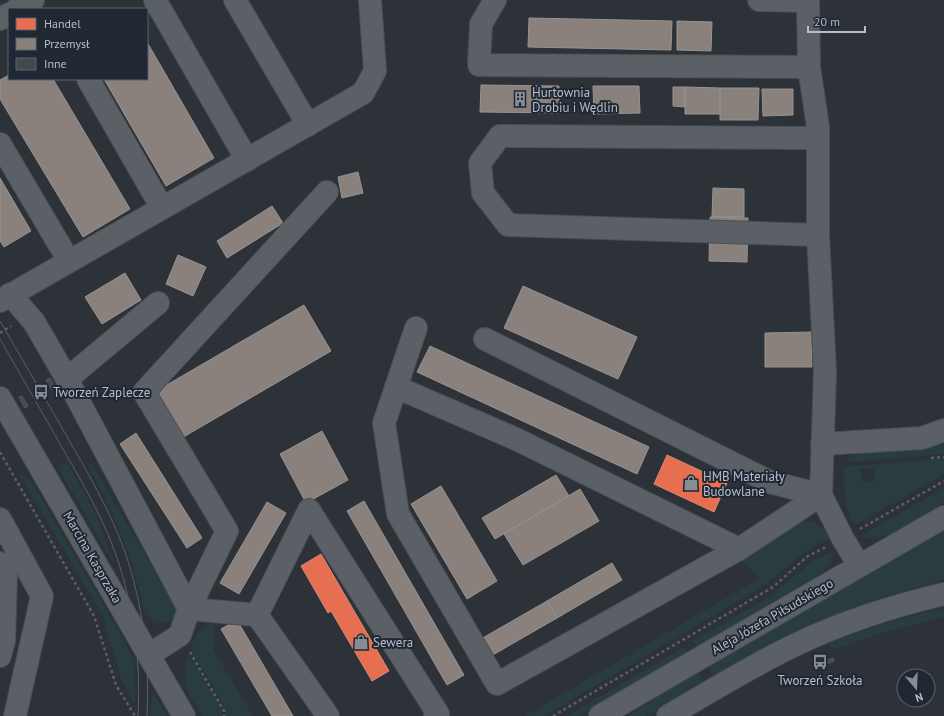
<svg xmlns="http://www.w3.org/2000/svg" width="944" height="716" font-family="'PT Sans',sans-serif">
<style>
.green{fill:#293d3f;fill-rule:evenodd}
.shops{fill:#e76f51;stroke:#d88775}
.industry{fill:#8a817c;stroke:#979393}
.building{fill:#44494e;stroke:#54595f}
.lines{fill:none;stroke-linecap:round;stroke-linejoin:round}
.minor-casing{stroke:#4a4e53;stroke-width:24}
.path{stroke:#595f64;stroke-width:2.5;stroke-dasharray:3 3;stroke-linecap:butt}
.minor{stroke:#5b6067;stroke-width:22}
.tram{stroke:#5a5f64;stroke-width:1}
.labels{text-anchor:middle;stroke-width:4;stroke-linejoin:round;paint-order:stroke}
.poi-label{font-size:13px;fill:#b6bec9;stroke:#1f2833;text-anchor:start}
.street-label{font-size:13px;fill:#b6bec9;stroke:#1f2833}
</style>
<rect width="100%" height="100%" fill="#2c3238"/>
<!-- green -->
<g class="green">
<path d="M 944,433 L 944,454 L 864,461 L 843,461 L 861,452 Z"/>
<path d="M 944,459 L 944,474 L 855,525 C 842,508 845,487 844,467 ZM 861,468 L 875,468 L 875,482 L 861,482 Z"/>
<path d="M 67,462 L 95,513 L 116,567 L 58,467 Z"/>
<path d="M 92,464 L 179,613 C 170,627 156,624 145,614 C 134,561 115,512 88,466 Z"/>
<path d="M 19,473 L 31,481 L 126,644 L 135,664 L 135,704 L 122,681 L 102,614 Z"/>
<path d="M 944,488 L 944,502 C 923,515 885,545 861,536 Z"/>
<path d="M 802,521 C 815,521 824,527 831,538 L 807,550 L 768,583 L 544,716 L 525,716 L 760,578 L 739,559 Z"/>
<path d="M 944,529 L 944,580 C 858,601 790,632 714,676 L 708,666 Z"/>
<path d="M 833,551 L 830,564 L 818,576 L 697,647 L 693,641 L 774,594 L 812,561 Z"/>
<path d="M 944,608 L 944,617 L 875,635 L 833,650 L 829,642 L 888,622 Z"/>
<path d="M 215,618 L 214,651 L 253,716 L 225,716 L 223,703 L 190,648 L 197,633 Z"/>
<path d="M 684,647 L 687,653 L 578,716 L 567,716 Z"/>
<path d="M 189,654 L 220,706 L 223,716 L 203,716 C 187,691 179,684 189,654 Z"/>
<path d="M 698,671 L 704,683 L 646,716 L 629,716 L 662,692 Z"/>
<path d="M 152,691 L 167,716 L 151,716 Z"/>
</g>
<!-- shops -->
<g class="shops">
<path d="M 667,455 L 727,483 L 714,512 L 654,484 Z"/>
<path d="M 321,554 L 389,671 L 372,681 L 331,611 L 328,613 L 301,566 Z"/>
</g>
<!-- industry -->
<g class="industry">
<path d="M 529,18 L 672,21 L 671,50 L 528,47 Z"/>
<path d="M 677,21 L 712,22 L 711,51 L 677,50 Z"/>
<path d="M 147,42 L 214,158 L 166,186 L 104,79 L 147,79 Z"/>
<path d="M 9,75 L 9,79 L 53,79 L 130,209 L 83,237 L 0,99 L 0,80 Z"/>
<path d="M 481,85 L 559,86 L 559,113 L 480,112 Z"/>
<path d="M 593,86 L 639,86 L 640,113 L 594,114 Z"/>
<path d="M 673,87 L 685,87 L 685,107 L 673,106 Z"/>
<path d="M 685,87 L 720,88 L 720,114 L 685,114 Z"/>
<path d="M 720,88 L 759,88 L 758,120 L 720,120 Z"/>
<path d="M 762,89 L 793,89 L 793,115 L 763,116 Z"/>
<path d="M 358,172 L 363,193 L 342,198 L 338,177 Z"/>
<path d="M 0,178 L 31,231 L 4,247 L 0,241 Z"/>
<path d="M 713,188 L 744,189 L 744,217 L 712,217 Z"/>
<path d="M 272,206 L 283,223 L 227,258 L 217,241 Z"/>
<path d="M 710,217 L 748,218 L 747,262 L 709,261 Z"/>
<path d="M 178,255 L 206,267 L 193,296 L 166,284 Z"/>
<path d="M 125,273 L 141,300 L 102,324 L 85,297 Z"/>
<path d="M 523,286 L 637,337 L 618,379 L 504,328 Z"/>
<path d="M 304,305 L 331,351 L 180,439 L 153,393 Z"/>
<path d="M 811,332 L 812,367 L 765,367 L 765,333 Z"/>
<path d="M 430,346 L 649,447 L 637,474 L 417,372 Z"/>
<path d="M 322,431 L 348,480 L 306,503 L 280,454 Z"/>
<path d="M 136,433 L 202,538 L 187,548 L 120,444 Z"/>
<path d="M 556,475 L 569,496 L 495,539 L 482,518 Z"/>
<path d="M 441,486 L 497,581 L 467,599 L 411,504 Z"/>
<path d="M 580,489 L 599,521 L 523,565 L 504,534 Z"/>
<path d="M 364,501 L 464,675 L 447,685 L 347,511 Z"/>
<path d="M 267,502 L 286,513 L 239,594 L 220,583 Z"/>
<path d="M 612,563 L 622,580 L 557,618 L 547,601 Z"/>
<path d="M 547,601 L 557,618 L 491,656 L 481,639 Z"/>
<path d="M 237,620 L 293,716 L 272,716 L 221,629 Z"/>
</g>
<!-- building -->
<g class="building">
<path d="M 50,378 L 55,388 L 52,390 L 46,380 Z"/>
<path d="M 22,396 L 28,406 L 25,408 L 19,397 Z"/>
<path d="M 833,658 L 834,661 L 824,665 L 823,662 Z"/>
</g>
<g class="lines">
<!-- minor casing -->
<g class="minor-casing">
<g id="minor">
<path d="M 155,0 L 247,160"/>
<path d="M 235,0 L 308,125"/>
<path d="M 495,0 L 481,24 L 479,65 L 809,67"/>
<path d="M 759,0 L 808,1"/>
<path d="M 808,0 L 809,67 L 818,127 L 818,235 L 825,372 L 821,495 L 843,539 L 859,565"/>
<path d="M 17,9 L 33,0"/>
<path d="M 0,19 L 9,14"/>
<path d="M 88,79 L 162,208"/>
<path d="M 817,138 L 500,136 L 480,163 L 483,193 L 508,225 L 818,235"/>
<path d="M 0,144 L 69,261"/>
<path d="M 10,294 L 34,322 L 67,379 L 189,609 L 257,615"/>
<path d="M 0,301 L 363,93 L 375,71 L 370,0"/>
<path d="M 416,328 L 384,423 L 398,514 L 497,684 L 739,549 L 821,495 L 770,482 L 485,339"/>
<path d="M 67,379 L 158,303"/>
<path d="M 396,387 L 516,439 L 739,549"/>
<path d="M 0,398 L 184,716"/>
<path d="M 822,444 L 922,438 L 944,430"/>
<path d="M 0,519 L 42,596 L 15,716"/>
<path d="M 0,563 L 6,572 L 4,641 L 0,656"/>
<path d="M 257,615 L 309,510 L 438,714 L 435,716"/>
<path d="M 257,615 L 328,716"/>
<path d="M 149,655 L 180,635 L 189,609 L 227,531 L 144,392 L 327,192"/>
<path d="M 600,716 L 944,517"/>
<path d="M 668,716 C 710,692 751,666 795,645 C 843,622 893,606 944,594"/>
</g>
</g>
<!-- path -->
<g class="path">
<path d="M 0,333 L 11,326"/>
<path d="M 0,452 L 94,616 L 116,685 L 135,716"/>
<path d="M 931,458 L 944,457"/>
<path d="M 860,529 L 944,481"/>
<path d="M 190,652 L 224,711 L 224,716"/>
<path d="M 553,716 L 773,587 L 808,556 L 826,547"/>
</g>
<!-- minor -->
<use href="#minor" class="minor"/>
<!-- tram -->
<g class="tram">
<path d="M 0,321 C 22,358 43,396 65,433 C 87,472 110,510 125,552 C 143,605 150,661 147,716"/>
<path d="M 0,339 C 20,373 39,408 59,442 C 80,479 102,515 116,555 C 134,607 141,661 138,716"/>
</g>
</g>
<!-- icons -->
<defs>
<g id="building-bare" transform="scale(1.2)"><path d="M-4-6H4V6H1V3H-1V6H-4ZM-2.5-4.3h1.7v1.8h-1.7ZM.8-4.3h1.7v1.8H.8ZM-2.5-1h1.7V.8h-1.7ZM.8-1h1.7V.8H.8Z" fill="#868d96" stroke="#1f2833" stroke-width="2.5" paint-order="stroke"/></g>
<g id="bus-bare" transform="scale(1.2)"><path d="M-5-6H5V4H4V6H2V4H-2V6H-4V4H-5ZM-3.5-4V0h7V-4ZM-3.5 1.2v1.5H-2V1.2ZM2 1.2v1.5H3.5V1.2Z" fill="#868d96" stroke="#1f2833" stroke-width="2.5" paint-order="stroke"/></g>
<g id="shop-bare" transform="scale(1.2)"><path d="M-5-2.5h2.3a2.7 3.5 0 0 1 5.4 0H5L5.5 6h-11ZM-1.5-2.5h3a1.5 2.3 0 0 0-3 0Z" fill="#868d96" stroke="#1f2833" stroke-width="2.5" paint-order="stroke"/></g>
</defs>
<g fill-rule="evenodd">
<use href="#building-bare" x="520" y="99"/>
<use href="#bus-bare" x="41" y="392"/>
<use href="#shop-bare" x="691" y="483"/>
<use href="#shop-bare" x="361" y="642"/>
<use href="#bus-bare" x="820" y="662"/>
</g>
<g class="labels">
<!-- poi labels -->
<g class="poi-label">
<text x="532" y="97">Hurtownia<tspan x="532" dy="15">Drobiu i Wędlin</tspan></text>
<text x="53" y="397">Tworzeń Zaplecze</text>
<text x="703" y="481">HMB Materiały<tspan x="703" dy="15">Budowlane</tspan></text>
<text x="373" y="647">Sewera</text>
<text x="820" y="685" text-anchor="middle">Tworzeń Szkoła</text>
</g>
<!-- street labels -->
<g class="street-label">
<text transform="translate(93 557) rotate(60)" y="5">Marcina Kasprzaka</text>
<text transform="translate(772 616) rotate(-30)" y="5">Aleja Józefa Piłsudskiego</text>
</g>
</g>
<!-- legend -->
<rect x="8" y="8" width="140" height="72" fill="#1f2833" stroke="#5b646f"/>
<rect x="16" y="18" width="20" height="12" fill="#e76f51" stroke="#5b646f"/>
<text x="44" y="28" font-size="12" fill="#b6bec9">Handel</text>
<rect x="16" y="38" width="20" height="12" fill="#8a817c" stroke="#5b646f"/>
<text x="44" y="48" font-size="12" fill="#b6bec9">Przemysł</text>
<rect x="16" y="58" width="20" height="12" fill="#44494e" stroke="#5b646f"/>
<text x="44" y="68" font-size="12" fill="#b6bec9">Inne</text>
<!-- north arrow -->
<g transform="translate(916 688) rotate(161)"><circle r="19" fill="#1f2833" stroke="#5b646f"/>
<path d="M0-3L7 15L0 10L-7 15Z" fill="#868d96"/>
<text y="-6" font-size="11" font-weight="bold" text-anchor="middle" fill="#b6bec9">N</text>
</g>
<!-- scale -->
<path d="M808 26v6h57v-6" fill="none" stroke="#b6bec9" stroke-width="2"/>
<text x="814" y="26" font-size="12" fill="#b6bec9" stroke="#1f2833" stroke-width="3" paint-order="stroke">20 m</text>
</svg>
